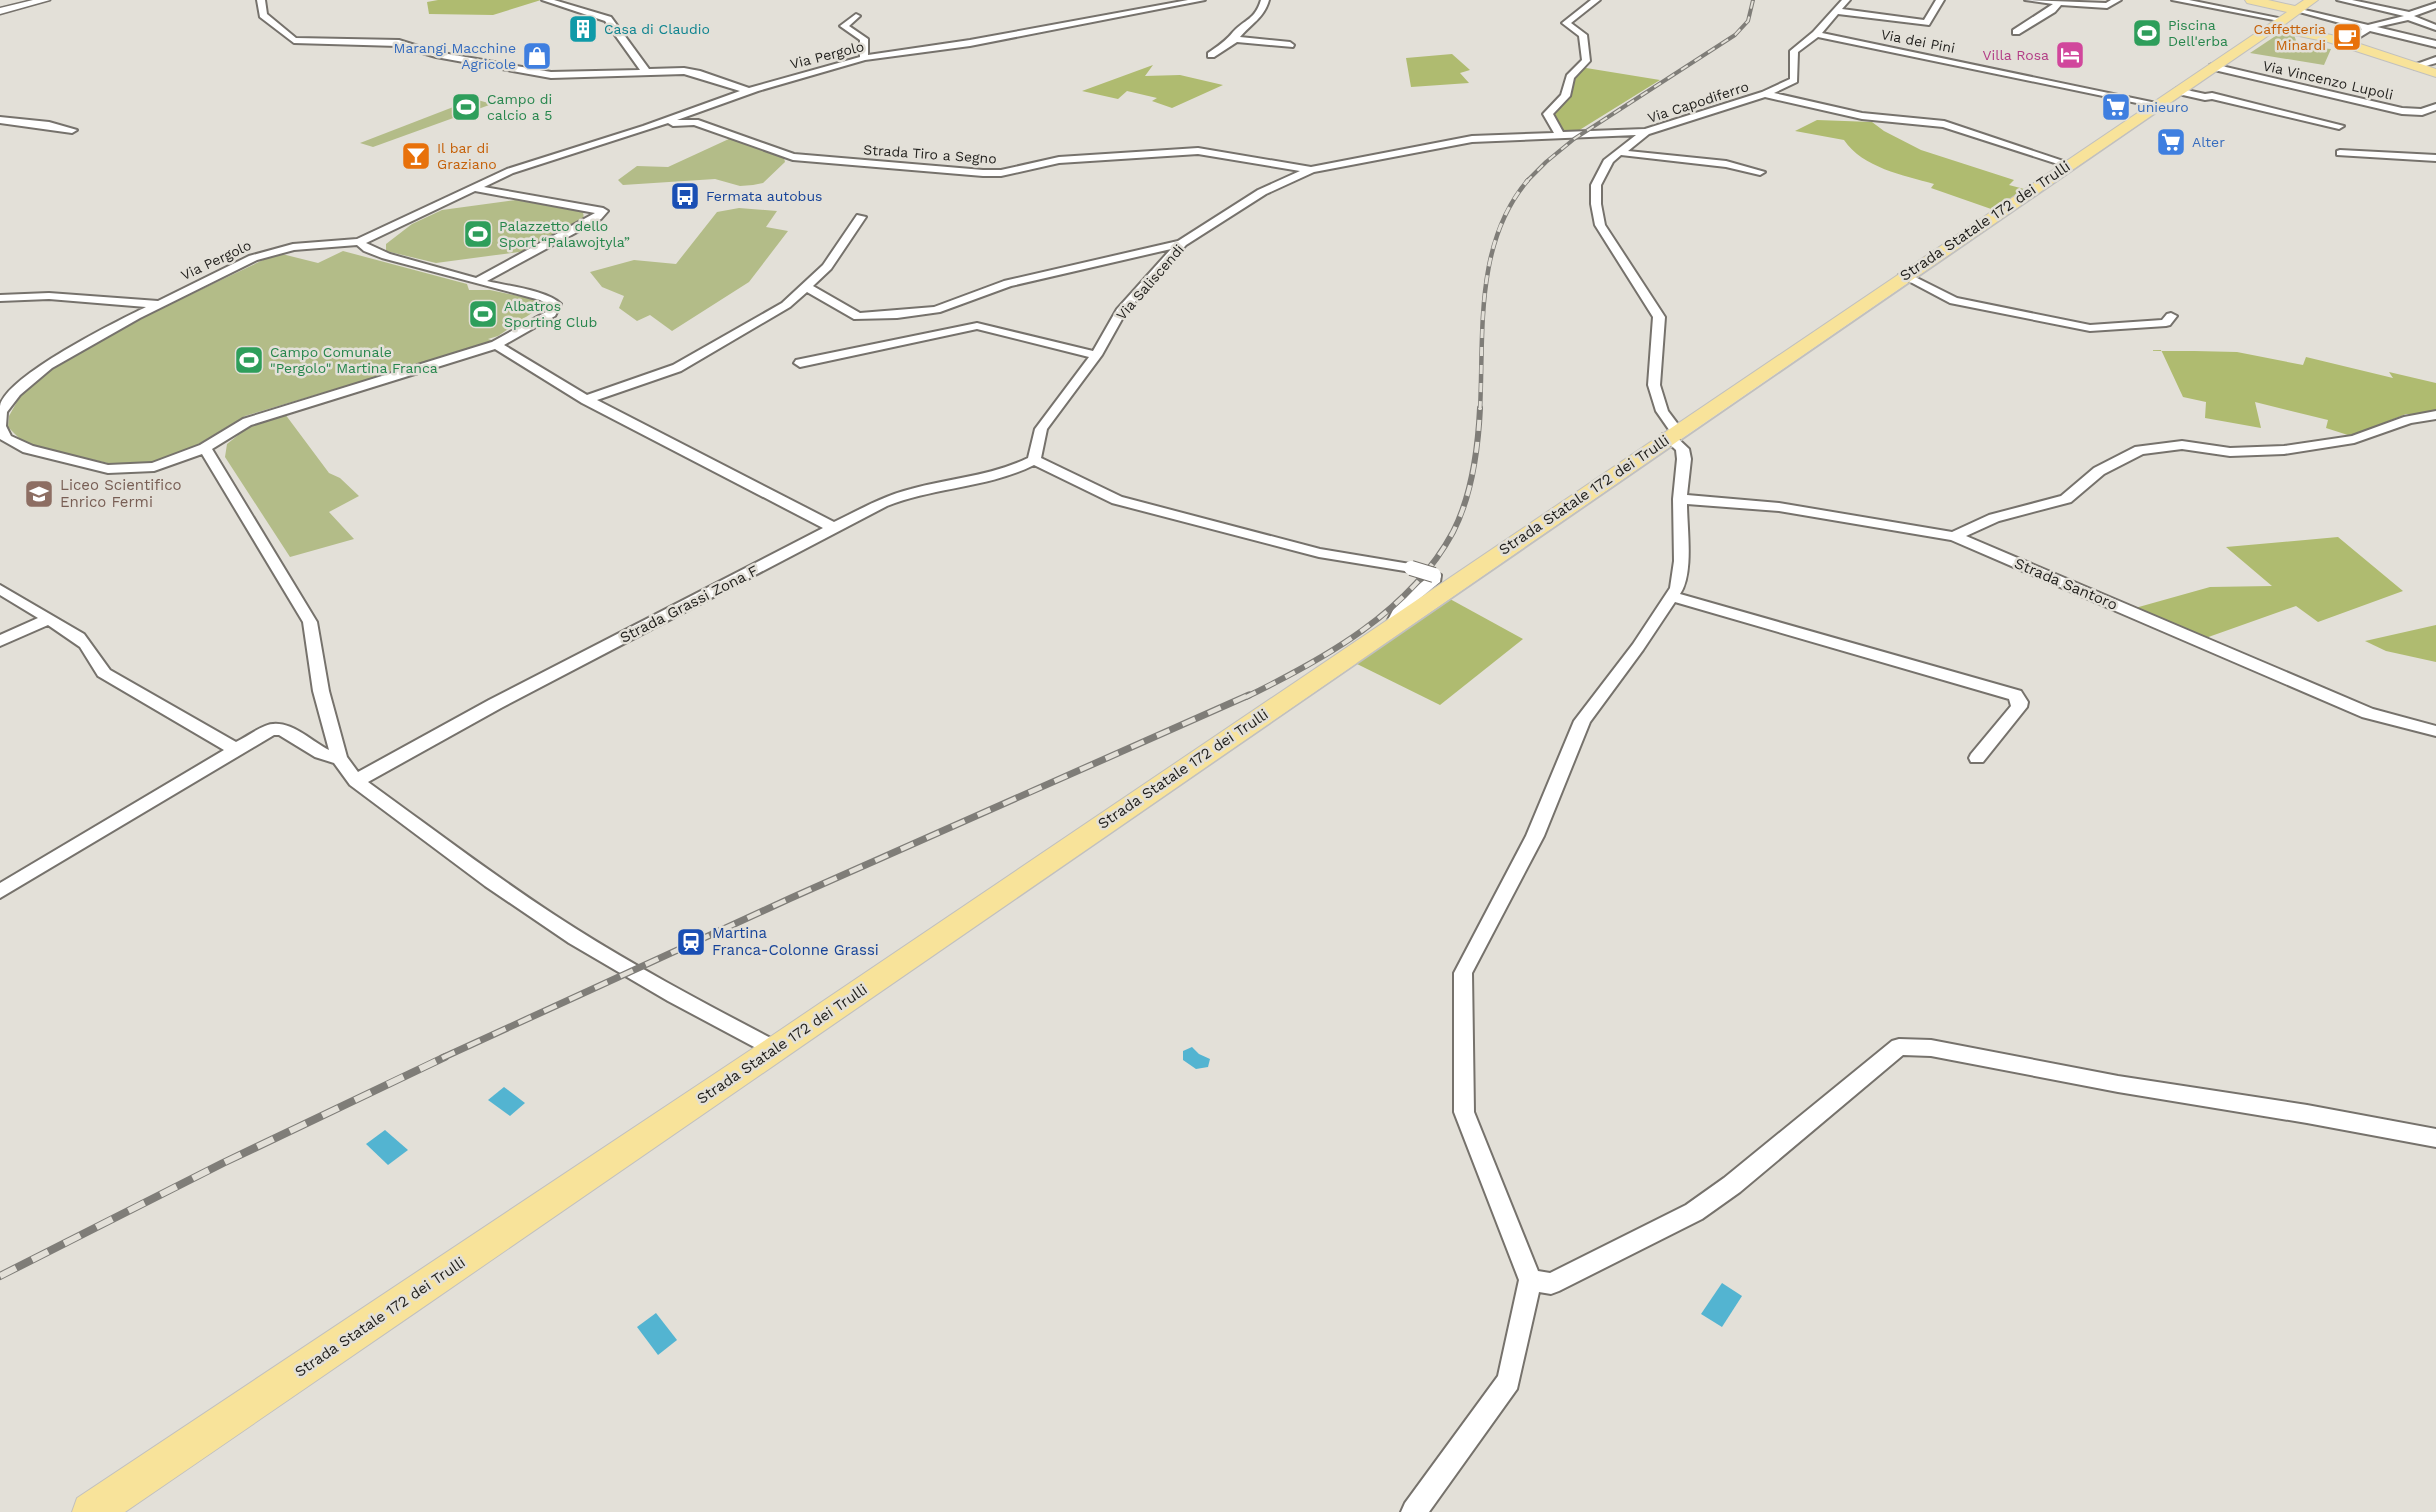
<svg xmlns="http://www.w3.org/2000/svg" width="2436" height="1512" font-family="'Work Sans',sans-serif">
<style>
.green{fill:#b3bc88}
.forest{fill:#afbb70}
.water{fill:#53b4d1}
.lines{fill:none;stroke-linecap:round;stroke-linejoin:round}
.minor-casing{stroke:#76726c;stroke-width:4}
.tertiary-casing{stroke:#76726c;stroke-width:3}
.primary-casing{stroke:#c1c0bf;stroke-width:2}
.minor{fill:#fff;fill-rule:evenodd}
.tertiary{fill:#fff;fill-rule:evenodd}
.primary{fill:#f8e39a;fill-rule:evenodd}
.rail-far4-casing{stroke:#7f7d78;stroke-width:4}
.rail-far3-casing{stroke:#7f7d78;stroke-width:4.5}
.rail-far2-casing{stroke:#7f7d78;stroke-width:6}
.rail-far1-casing{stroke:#7f7d78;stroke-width:7}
.rail-casing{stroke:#7f7d78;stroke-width:8}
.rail-far4{stroke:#e3e0d8;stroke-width:2;stroke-dasharray:8;stroke-linecap:butt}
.rail-far3{stroke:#e3e0d8;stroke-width:3;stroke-dasharray:9;stroke-linecap:butt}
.rail-far2{stroke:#e3e0d8;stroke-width:4;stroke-dasharray:11;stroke-linecap:butt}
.rail-far1{stroke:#e3e0d8;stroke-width:4.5;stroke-dasharray:14;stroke-linecap:butt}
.rail{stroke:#e3e0d8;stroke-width:6;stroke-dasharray:18;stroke-linecap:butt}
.minor-bridge-casing{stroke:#76726c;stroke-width:16;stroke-linecap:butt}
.minor-bridge{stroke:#fff;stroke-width:14}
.labels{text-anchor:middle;stroke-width:5;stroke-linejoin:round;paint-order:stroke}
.far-leisure-label{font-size:14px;fill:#27864d;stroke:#e3e0d8;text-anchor:start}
.far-culture-label{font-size:14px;fill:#0d838f;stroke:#e3e0d8;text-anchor:start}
.far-food-label{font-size:14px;fill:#c56008;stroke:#e3e0d8;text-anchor:end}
.far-street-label{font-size:14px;fill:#201f1c;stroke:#e3e0d8}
.far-shop-label{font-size:14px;fill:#366cbe;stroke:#e3e0d8;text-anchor:start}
.far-hotel-label{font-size:14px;fill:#b23c85;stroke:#e3e0d8;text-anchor:end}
.far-transit-label{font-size:14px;fill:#164399;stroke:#e3e0d8;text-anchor:start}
.street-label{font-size:15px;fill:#201f1c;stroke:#e3e0d8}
.education-label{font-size:15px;fill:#785e54;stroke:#e3e0d8;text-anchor:start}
.transit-label{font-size:15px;fill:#164399;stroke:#e3e0d8;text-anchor:start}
</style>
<rect width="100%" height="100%" fill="#e3e0d8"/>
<!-- green -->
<g class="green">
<path d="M 2283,31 L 2316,37 L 2294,35 L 2298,46 L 2331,49 L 2324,65 L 2250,53 Z"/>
<path d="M 474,99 L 492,104 L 373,147 L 360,143 Z"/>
<path d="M 731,138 L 784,158 L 785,162 L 763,183 L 753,185 L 740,186 L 715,179 L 623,185 L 618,180 L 637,166 L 668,167 Z"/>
<path d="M 516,200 L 583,212 L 584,219 L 526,251 L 436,263 L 386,251 L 386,244 L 412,224 L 442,210 Z"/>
<path d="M 739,208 L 777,211 L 766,227 L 788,231 L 749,282 L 672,331 L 650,315 L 637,321 L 619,308 L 624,296 L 602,287 L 590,272 L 634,260 L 676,264 L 717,212 Z"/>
<path d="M 343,251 L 467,284 L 469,290 L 490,290 L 548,302 L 498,336 L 488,339 L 494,341 L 493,342 L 245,416 L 197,445 L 150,463 L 121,466 L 41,448 L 23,442 L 8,427 L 9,416 L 24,389 L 54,365 L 109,333 L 278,253 L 318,263 Z"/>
<path d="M 285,414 L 329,473 L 340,478 L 359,496 L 329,512 L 354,539 L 290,557 L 225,457 L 227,444 L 252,424 Z"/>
</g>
<!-- forest -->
<g class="forest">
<path d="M 438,0 L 541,0 L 493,15 L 429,14 L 427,2 Z"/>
<path d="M 1452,54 L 1470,70 L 1460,73 L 1469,83 L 1411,87 L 1406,58 Z"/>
<path d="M 1153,65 L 1145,76 L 1180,75 L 1223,85 L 1172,108 L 1152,101 L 1157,98 L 1127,91 L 1118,99 L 1082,91 Z"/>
<path d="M 1580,67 L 1660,80 L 1573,134 C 1561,133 1556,126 1550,117 L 1567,96 Z"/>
<path d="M 1817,120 L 1872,122 L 1884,131 L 1921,150 L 2014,180 L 2009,185 L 2024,189 L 1994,210 L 1931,188 L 1934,184 C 1903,175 1863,168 1844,140 L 1795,131 Z"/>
<path d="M 2152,350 L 2237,352 L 2303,365 L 2306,357 L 2393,378 L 2389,372 L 2436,383 L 2436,414 L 2406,414 L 2351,436 L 2326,428 L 2328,420 L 2255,402 L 2261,428 L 2205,418 L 2206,402 L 2183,397 L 2163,354 L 2161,350 Z"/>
<path d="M 2338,537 L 2403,591 L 2318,622 L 2296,606 L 2200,640 L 2128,610 L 2210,587 L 2272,586 L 2226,547 Z"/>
<path d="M 1450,599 L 1523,639 L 1440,705 L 1355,663 Z"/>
<path d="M 2436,625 L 2436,662 L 2386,651 L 2365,641 Z"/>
</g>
<!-- water -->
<g class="water">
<path d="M 1192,1047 L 1199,1054 L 1210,1059 L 1208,1067 L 1196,1069 L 1183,1060 L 1183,1051 Z"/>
<path d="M 504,1087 L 525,1103 L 510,1116 L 488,1100 Z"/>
<path d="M 385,1130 L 408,1150 L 388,1165 L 366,1144 Z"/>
<path d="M 1722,1283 L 1742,1296 L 1722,1327 L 1701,1314 Z"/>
<path d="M 656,1313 L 677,1340 L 658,1355 L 637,1327 Z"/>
</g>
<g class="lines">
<!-- minor casing -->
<g class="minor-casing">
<g id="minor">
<path d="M 257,0 L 265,0 L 267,14 L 296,38 L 399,40 L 437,52 L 551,72 L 640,70 L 605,21 L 542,0 L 554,0 L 611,17 L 649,69 L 684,68 L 700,71 L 749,88 L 860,57 L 860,40 L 840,26 L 856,14 L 860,16 L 849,26 L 868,39 L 868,55 L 970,40 L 1188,0 L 1205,0 L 970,46 L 865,60 L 758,91 L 677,120 L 698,120 L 794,154 L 983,170 L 1001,170 L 1059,157 L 1198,148 L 1311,167 L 1472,136 L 1554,133 L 1543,114 L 1561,95 L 1567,75 L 1582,60 L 1579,36 L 1562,23 L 1591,0 L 1600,0 L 1571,23 L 1587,35 L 1590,61 L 1574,78 L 1570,96 L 1553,114 L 1563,132 L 1645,129 L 1762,92 L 1790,79 L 1790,51 L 1813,32 L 1842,0 L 1850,0 L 1842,9 L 1924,20 L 1936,0 L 1944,0 L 1929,25 L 1838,14 L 1822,33 L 2161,104 L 2156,107 L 1818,37 L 1798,52 L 1797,82 L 1774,93 L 1862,113 L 1944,121 L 2072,164 L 2064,166 L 1943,127 L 1862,119 L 1765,97 L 1649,134 L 1628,151 L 1726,161 L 1765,172 L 1760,175 L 1726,167 L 1621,155 L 1613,162 L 1601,185 L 1601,204 L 1605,225 L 1665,317 L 1660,385 L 1668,411 L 1683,431 L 1677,435 L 1672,434 L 1656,411 L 1648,385 L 1653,317 L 1595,225 L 1591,204 L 1591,185 L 1604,160 L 1636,135 L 1472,142 L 1314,172 L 1266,194 L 1186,245 L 1126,312 L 1102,355 L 1047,429 L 1041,458 L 1122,497 L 1320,549 L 1416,565 L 1418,568 L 1416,571 L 1411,572 L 1319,557 L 1112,503 L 1034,465 C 988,488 935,487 887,506 L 501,708 L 368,782 C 429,826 489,872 553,914 C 626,962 704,1003 782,1044 L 785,1050 L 782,1056 L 775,1058 L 668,1001 L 569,943 L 485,886 L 350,785 L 334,763 L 315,757 L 279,735 L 274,735 L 0,898 L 0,883 L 224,750 L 98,676 L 80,647 L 48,625 L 0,646 L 0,635 L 38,618 L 0,595 L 0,585 L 84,634 L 110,670 L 236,742 C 246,737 255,730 265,726 C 287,716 311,741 329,750 L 313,691 L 303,622 L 202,454 L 154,471 L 108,473 L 23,452 L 0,439 C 0,429 0,416 0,406 C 6,376 117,321 146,307 L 49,299 L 0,301 L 0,295 L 49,293 L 158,301 L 249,256 L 293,244 L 357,239 L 507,169 L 643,126 L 740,91 L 684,74 L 551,78 L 436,57 L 398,46 L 294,43 L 260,17 ZM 668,123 L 673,126 L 694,125 L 793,160 L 983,176 L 1001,176 L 1059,163 L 1198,154 L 1300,171 L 1258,190 L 1178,241 L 1004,281 L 934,307 L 860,313 L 813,286 L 831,269 L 866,217 L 857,215 L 823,265 L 782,303 L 673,365 L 587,395 L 504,345 L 555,316 L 561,304 C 546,290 507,286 487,281 L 601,219 L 608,211 L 603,208 L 484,187 L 513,173 ZM 475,191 L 595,213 L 476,278 L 390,254 L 366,243 ZM 357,245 L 364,251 L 382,258 L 540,300 L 549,305 L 546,312 L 492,342 L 243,419 L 200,445 L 152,463 L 108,465 L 33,446 L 11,436 L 6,426 L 7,412 L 20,395 L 52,368 L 140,318 L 257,260 L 294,250 ZM 1171,249 L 1117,309 L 1093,351 L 977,323 L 796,360 L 794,363 L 800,367 L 977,329 L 1089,357 L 1035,429 L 1028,458 C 991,476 950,478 911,489 C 883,496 859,510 834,522 L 597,400 L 681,371 L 790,307 L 807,292 L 854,319 L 897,318 L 940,312 L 1011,286 ZM 495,349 L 582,403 L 823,528 L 489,700 L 358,772 L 347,757 L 329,691 L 317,622 L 212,449 L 251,425 Z"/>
<path d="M 1261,0 L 1269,0 C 1264,18 1251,24 1240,37 L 1290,42 L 1294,45 L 1293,47 L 1237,42 L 1214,57 L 1208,57 L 1208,53 C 1218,46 1226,41 1233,32 C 1245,19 1255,20 1261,0 Z"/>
<path d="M 2025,0 L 2106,3 L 2111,0 L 2121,0 L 2107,8 L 2061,5 L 2055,12 L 2019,34 L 2013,34 L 2013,30 L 2053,4 Z"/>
<path d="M 2172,0 L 2189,0 L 2288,20 L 2284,22 Z"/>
<path d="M 2337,0 L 2352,0 L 2409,12 L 2436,3 L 2436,8 L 2414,16 L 2436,25 L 2436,30 L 2408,20 L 2377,27 L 2436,41 L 2436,47 L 2370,31 L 2347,45 L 2341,45 L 2341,41 L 2362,29 L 2292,10 L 2296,8 L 2368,25 L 2404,16 Z"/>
<path d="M 2436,57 L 2436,63 L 2415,69 L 2411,66 Z"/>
<path d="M 2213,64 L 2402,108 L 2421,109 L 2436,104 L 2436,110 L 2422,115 L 2402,114 L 2210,69 L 2210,65 Z"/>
<path d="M 2177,88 L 2205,94 L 2212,93 L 2344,126 L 2339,129 L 2212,99 L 2205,100 L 2174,93 L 2173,91 Z"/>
<path d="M 0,117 L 49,122 L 77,130 L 72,133 L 0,123 Z"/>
<path d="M 2340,150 L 2436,155 L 2436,161 L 2337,155 L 2337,151 Z"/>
<path d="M 1905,272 L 1957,298 L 2090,325 L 2162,320 L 2167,314 L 2171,313 L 2177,316 L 2170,325 L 2166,326 L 2090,331 L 1950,303 L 1901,277 L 1899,275 Z"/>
<path d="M 2436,411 L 2436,419 L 2411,423 L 2354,443 L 2284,454 L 2230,456 L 2182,449 L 2143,454 L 2104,474 L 2071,502 L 1999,521 L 1966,536 L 2373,709 L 2436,726 L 2436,736 L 2362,717 L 1951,540 L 1779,511 L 1687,504 C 1687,528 1694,574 1680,594 L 2021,691 L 2028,702 L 2027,707 L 1983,762 L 1971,762 L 1969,758 L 1971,754 L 2011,706 L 2009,699 L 1675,602 L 1643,650 L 1590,722 L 1544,836 L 1472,973 L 1474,1112 L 1538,1271 L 1550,1273 L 1686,1205 L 1724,1178 L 1892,1041 L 1899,1039 L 1931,1040 L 2118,1076 L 2307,1105 L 2436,1129 L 2436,1147 L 2307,1123 L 2118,1092 L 1931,1056 L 1903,1055 L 1740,1192 L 1702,1219 L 1559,1291 L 1551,1294 L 1539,1292 L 1517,1389 L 1429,1512 L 1401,1512 L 1405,1503 L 1498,1376 L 1519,1280 L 1454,1112 L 1454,973 L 1526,836 L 1574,721 L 1633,644 L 1670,588 L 1674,561 L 1673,499 L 1677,459 L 1676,450 L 1662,437 L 1663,434 L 1673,434 L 1689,449 L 1691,459 L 1687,495 L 1779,503 L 1952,532 L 1989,515 L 2061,496 L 2094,468 L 2135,447 L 2182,441 L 2230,448 L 2284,446 L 2352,436 L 2404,417 Z"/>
<path d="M 1434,571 L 1441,575 L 1440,582 L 1409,607 L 1399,627 L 1389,627 L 1386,624 L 1397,602 L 1427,578 L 1429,572 Z"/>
</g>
</g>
<!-- tertiary casing -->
<g class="tertiary-casing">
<path id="tertiary" d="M 33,0 L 50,0 L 0,14 L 0,8 Z"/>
</g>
<!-- primary casing -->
<g class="primary-casing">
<path id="primary" d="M 2245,0 L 2268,0 L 2295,6 L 2304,0 L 2318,0 L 2284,25 L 2336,36 L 2436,69 L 2436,77 L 2328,42 L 2275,31 C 1557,522 843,1020 125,1512 L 72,1512 L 77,1498 L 764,1041 L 2287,12 L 2247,3 Z"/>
</g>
<!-- minor -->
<use href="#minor" class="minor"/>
<!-- tertiary -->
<use href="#tertiary" class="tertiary"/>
<!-- primary -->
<use href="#primary" class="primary"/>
<!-- rail-far4 casing -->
<g class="rail-far4-casing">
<path id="rail-far4" d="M 1526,182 L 1546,162 L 1574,139 L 1735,35 L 1748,21 L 1753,0"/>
</g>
<!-- rail-far3 casing -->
<g class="rail-far3-casing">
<path id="rail-far3" d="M 1480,410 C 1484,333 1474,243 1528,180"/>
</g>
<!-- rail-far2 casing -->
<g class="rail-far2-casing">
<path id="rail-far2" d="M 1246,697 C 1324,659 1410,612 1453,532 C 1472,495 1478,450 1480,408"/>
</g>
<!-- rail-far1 casing -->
<g class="rail-far1-casing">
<path id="rail-far1" d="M 442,1058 L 791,898 L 1249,695"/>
</g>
<!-- rail casing -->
<g class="rail-casing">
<path id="rail" d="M 0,1276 L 223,1163 L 445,1057"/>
</g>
<!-- rail-far4 -->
<use href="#rail-far4" class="rail-far4"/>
<!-- rail-far3 -->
<use href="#rail-far3" class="rail-far3"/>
<!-- rail-far2 -->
<use href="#rail-far2" class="rail-far2"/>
<!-- rail-far1 -->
<use href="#rail-far1" class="rail-far1"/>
<!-- rail -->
<use href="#rail" class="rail"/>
<!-- minor-bridge casing -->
<g class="minor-bridge-casing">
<path id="minor-bridge" d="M 1411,568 L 1434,575"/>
</g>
<!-- minor-bridge -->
<use href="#minor-bridge" class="minor-bridge"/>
</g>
<!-- icons -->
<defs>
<g id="building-square" transform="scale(1.5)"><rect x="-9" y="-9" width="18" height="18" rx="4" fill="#0f9aa8" stroke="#e3e0d8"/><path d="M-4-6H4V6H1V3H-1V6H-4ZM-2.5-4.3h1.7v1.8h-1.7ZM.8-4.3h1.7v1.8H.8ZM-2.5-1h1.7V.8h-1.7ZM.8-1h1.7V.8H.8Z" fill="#fff"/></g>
<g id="stadium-square" transform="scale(1.5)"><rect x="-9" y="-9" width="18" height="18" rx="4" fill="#2e9e5b" stroke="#e3e0d8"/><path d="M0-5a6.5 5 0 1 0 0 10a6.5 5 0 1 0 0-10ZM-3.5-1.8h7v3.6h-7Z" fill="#fff"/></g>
<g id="cafe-square" transform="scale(1.5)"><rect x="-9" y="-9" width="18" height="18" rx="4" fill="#e8710a" stroke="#e3e0d8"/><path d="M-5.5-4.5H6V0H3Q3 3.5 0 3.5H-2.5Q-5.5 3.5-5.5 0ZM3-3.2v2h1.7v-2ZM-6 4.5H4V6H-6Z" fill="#fff"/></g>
<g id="hotel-square" transform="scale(1.5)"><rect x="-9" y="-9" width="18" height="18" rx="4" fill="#d1479c" stroke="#e3e0d8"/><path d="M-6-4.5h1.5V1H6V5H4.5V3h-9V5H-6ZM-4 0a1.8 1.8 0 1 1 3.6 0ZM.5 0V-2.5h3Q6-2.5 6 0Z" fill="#fff"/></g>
<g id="shop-square" transform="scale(1.5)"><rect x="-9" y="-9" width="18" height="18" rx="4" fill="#3f7fe0" stroke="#e3e0d8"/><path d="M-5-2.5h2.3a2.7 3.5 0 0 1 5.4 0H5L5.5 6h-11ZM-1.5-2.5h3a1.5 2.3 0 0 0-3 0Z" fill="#fff"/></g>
<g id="supermarket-square" transform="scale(1.5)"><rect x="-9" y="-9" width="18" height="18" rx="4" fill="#3f7fe0" stroke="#e3e0d8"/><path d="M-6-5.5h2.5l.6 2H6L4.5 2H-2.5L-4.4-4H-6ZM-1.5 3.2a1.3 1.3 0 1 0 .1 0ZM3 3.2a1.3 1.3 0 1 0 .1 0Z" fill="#fff"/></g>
<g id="bar-square" transform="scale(1.5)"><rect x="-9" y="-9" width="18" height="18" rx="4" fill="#e8710a" stroke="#e3e0d8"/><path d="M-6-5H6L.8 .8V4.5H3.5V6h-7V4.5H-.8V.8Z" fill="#fff"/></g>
<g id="bus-square" transform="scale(1.5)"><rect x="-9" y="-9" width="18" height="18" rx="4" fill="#1a4fb4" stroke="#e3e0d8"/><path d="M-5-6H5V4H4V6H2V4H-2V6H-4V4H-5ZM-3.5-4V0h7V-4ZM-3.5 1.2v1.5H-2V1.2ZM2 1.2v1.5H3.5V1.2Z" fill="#fff"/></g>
<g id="school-square" transform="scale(1.5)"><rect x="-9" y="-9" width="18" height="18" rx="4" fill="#8d6e63" stroke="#e3e0d8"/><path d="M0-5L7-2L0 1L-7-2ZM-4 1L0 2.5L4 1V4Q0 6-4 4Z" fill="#fff"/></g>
<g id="station-square" transform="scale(1.5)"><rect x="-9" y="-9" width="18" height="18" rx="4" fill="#1a4fb4" stroke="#e3e0d8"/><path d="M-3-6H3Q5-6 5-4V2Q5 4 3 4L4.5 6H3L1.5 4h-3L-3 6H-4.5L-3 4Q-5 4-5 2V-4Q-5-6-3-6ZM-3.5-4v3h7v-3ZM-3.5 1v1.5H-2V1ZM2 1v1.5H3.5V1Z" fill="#fff"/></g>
</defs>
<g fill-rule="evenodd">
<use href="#building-square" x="583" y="29"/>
<use href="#stadium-square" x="2147" y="33"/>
<use href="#cafe-square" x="2347" y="37"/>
<use href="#hotel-square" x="2070" y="55"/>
<use href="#shop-square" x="537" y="56"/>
<use href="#stadium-square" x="466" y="107"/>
<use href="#supermarket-square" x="2116" y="107"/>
<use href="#supermarket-square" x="2171" y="142"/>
<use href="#bar-square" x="416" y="156"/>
<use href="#bus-square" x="685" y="196"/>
<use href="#stadium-square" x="478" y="234"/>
<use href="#stadium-square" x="483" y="314"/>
<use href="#stadium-square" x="249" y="360"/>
<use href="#school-square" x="39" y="494"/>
<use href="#station-square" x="691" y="942"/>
</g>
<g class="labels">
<!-- far-leisure labels -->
<g class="far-leisure-label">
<text x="2168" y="30">Piscina<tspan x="2168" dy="16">Dell'erba</tspan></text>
<text x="487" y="104">Campo di<tspan x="487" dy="16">calcio a 5</tspan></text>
<text x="499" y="231">Palazzetto dello<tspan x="499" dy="16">Sport “Palawojtyla”</tspan></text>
<text x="504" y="311">Albatros<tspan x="504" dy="16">Sporting Club</tspan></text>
<text x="270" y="357">Campo Comunale<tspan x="270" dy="16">"Pergolo" Martina Franca</tspan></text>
</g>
<!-- far-culture labels -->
<g class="far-culture-label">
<text x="604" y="34">Casa di Claudio</text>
</g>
<!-- far-food labels -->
<g class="far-food-label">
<text x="2326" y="34">Caffetteria<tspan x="2326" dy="16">Minardi</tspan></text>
<text x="437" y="153" text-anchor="start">Il bar di<tspan x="437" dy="16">Graziano</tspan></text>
</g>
<!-- far-street labels -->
<g class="far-street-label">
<text transform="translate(1918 41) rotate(11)" y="5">Via dei Pini</text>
<text transform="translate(827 55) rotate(-14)" y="5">Via Pergolo</text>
<text transform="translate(2328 80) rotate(13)" y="5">Via Vincenzo Lupoli</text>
<text transform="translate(1698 102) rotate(-18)" y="5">Via Capodiferro</text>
<text transform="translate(930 154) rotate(4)" y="5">Strada Tiro a Segno</text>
<text transform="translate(216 260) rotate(-25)" y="5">Via Pergolo</text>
<text transform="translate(1150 282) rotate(-49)" y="5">Via Saliscendi</text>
</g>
<!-- far-shop labels -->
<g class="far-shop-label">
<text x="516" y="53" text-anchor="end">Marangi Macchine<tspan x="516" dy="16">Agricole</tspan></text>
<text x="2137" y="112">unieuro</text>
<text x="2192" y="147">Alter</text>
</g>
<!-- far-hotel labels -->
<g class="far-hotel-label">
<text x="2049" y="60">Villa Rosa</text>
</g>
<!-- far-transit labels -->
<g class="far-transit-label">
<text x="706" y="201">Fermata autobus</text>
</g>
<!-- street labels -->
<g class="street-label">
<text transform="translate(1985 221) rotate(-34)" y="5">Strada Statale 172 dei Trulli</text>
<text transform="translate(1584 495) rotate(-34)" y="5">Strada Statale 172 dei Trulli</text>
<text transform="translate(2066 584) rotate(23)" y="5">Strada Santoro</text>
<text transform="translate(689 604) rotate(-27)" y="5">Strada Grassi Zona F</text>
<text transform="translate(1183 769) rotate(-34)" y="5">Strada Statale 172 dei Trulli</text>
<text transform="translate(782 1044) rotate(-34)" y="5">Strada Statale 172 dei Trulli</text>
<text transform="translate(380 1317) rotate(-34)" y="5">Strada Statale 172 dei Trulli</text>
</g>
<!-- education labels -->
<g class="education-label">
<text x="60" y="490">Liceo Scientifico<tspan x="60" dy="17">Enrico Fermi</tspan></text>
</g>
<!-- transit labels -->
<g class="transit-label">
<text x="712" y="938">Martina<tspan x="712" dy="17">Franca-Colonne Grassi</tspan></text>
</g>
</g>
</svg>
